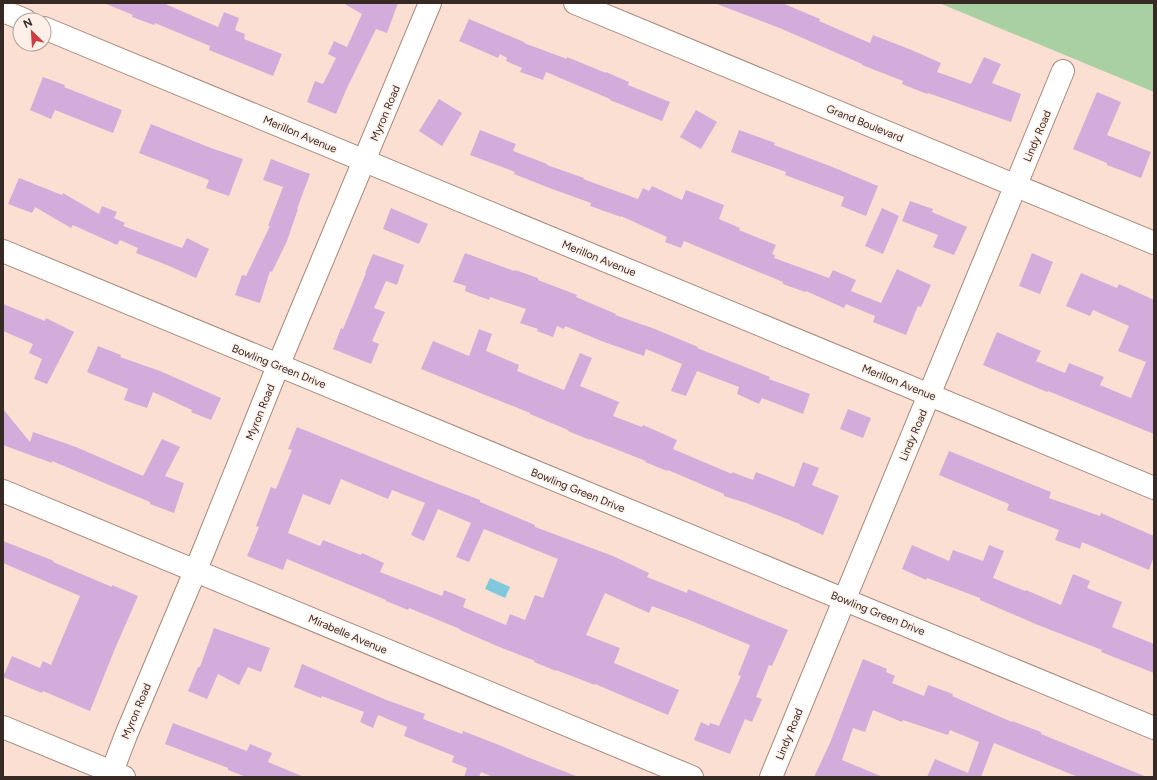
<svg xmlns="http://www.w3.org/2000/svg" width="1157" height="780" font-family="Figtree,sans-serif">
<style>
.green{fill:#a9d0a2}
.water{fill:#80c8de}
.building{fill:#d3acdc;fill-rule:evenodd}
.lines{fill:none;stroke-linecap:round;stroke-linejoin:round}
.minor-casing{stroke:#a88879;stroke-width:24}
.minor{stroke:#fff;stroke-width:22}
.labels{text-anchor:middle;stroke-width:3;stroke-linejoin:round;paint-order:stroke}
.street-label{font-size:11px;fill:#372a24;stroke:#feefe9}
</style>
<rect width="100%" height="100%" fill="#fbdfd2"/>
<!-- green -->
<path class="green" d="M 939,3 L 1154,3 L 1154,92 Z"/>
<!-- water -->
<path class="water" d="M 490,578 L 510,587 L 505,598 L 485,589 Z"/>
<!-- building -->
<g class="building">
<path d="M 104,3 L 163,3 L 218,27 L 224,12 L 239,18 L 235,30 L 245,34 L 244,39 L 282,54 L 273,76 L 209,50 L 210,46 L 155,23 L 154,25 L 132,17 L 133,15 Z"/>
<path d="M 343,3 L 398,3 L 387,33 L 376,29 L 346,90 L 336,114 L 307,102 L 315,81 L 323,84 L 336,58 L 328,54 L 334,41 L 347,47 L 362,14 Z"/>
<path d="M 717,3 L 782,3 L 820,19 L 819,21 L 870,43 L 873,35 L 914,51 L 941,63 L 937,72 L 971,84 L 984,57 L 1001,64 L 992,83 L 1021,94 L 1011,122 L 928,93 L 927,94 L 902,84 L 903,81 L 862,65 L 862,64 L 782,29 L 717,4 Z"/>
<path d="M 469,19 L 524,42 L 524,43 L 567,59 L 567,57 L 606,73 L 606,72 L 629,82 L 628,85 L 670,102 L 662,121 L 610,100 L 610,99 L 546,72 L 543,80 L 520,72 L 522,68 L 506,61 L 507,58 L 500,54 L 498,58 L 459,41 Z"/>
<path d="M 43,77 L 65,85 L 64,87 L 122,110 L 113,133 L 55,110 L 51,119 L 30,110 Z"/>
<path d="M 1097,92 L 1121,102 L 1107,135 L 1151,152 L 1141,178 L 1107,165 L 1107,163 L 1073,149 Z"/>
<path d="M 439,99 L 462,113 L 442,146 L 419,131 Z"/>
<path d="M 696,110 L 717,122 L 701,149 L 680,137 Z"/>
<path d="M 151,124 L 211,148 L 243,159 L 229,196 L 206,188 L 209,180 L 139,153 Z"/>
<path d="M 480,130 L 516,144 L 513,151 L 547,164 L 547,165 L 584,178 L 583,179 L 638,199 L 643,188 L 649,191 L 652,186 L 682,200 L 686,190 L 724,205 L 719,219 L 740,228 L 739,230 L 776,245 L 772,254 L 775,255 L 774,258 L 829,278 L 833,270 L 856,280 L 851,291 L 881,303 L 897,269 L 931,285 L 921,307 L 918,306 L 906,335 L 873,322 L 875,316 L 846,304 L 844,308 L 806,291 L 805,292 L 783,284 L 783,282 L 684,241 L 681,248 L 665,242 L 667,237 L 621,216 L 621,217 L 590,206 L 591,203 L 552,189 L 514,174 L 515,172 L 470,155 Z"/>
<path d="M 739,130 L 775,143 L 774,145 L 830,166 L 878,186 L 866,216 L 841,206 L 844,197 L 785,175 L 786,172 L 731,152 Z"/>
<path d="M 271,159 L 310,174 L 297,209 L 298,209 L 287,241 L 272,272 L 270,271 L 260,303 L 235,295 L 242,275 L 246,276 L 270,226 L 268,226 L 283,187 L 263,180 Z"/>
<path d="M 19,178 L 62,195 L 63,193 L 99,214 L 102,206 L 117,212 L 114,218 L 125,223 L 123,226 L 182,248 L 187,238 L 209,249 L 196,278 L 167,265 L 136,253 L 138,248 L 120,240 L 117,245 L 73,225 L 71,228 L 35,207 L 32,213 L 8,204 Z"/>
<path d="M 910,201 L 933,209 L 932,212 L 967,227 L 954,255 L 933,247 L 938,235 L 902,221 Z"/>
<path d="M 391,208 L 428,224 L 419,244 L 383,229 Z"/>
<path d="M 882,208 L 899,216 L 883,254 L 865,246 Z"/>
<path d="M 465,253 L 514,271 L 515,270 L 538,278 L 538,280 L 577,295 L 576,297 L 616,314 L 615,315 L 655,329 L 698,347 L 697,348 L 770,377 L 769,379 L 810,394 L 803,414 L 762,398 L 759,404 L 737,394 L 739,387 L 697,371 L 686,396 L 671,391 L 682,364 L 646,349 L 644,356 L 604,342 L 565,326 L 564,329 L 557,326 L 553,337 L 537,331 L 538,329 L 520,323 L 526,309 L 490,297 L 489,300 L 465,291 L 466,286 L 453,282 Z"/>
<path d="M 1032,253 L 1053,262 L 1040,294 L 1019,286 Z"/>
<path d="M 373,254 L 404,265 L 397,285 L 386,281 L 374,308 L 385,312 L 372,341 L 379,344 L 371,364 L 333,349 L 341,328 L 343,329 L 366,273 L 365,273 Z"/>
<path d="M 1081,273 L 1117,288 L 1119,284 L 1154,300 L 1154,434 L 1048,391 L 1047,392 L 983,365 L 997,332 L 1041,351 L 1036,361 L 1065,373 L 1069,363 L 1104,377 L 1100,385 L 1131,398 L 1146,362 L 1118,351 L 1129,326 L 1093,310 L 1090,316 L 1066,306 Z"/>
<path d="M 3,304 L 45,321 L 46,318 L 74,332 L 47,384 L 34,379 L 42,359 L 29,353 L 33,344 L 3,331 Z"/>
<path d="M 479,329 L 492,334 L 486,351 L 519,365 L 517,371 L 564,390 L 580,353 L 592,358 L 580,386 L 619,402 L 613,416 L 642,427 L 643,425 L 677,440 L 673,449 L 732,474 L 732,472 L 753,480 L 756,472 L 794,487 L 803,462 L 819,468 L 812,485 L 839,496 L 823,535 L 800,525 L 800,524 L 746,503 L 724,496 L 724,494 L 668,470 L 667,471 L 645,462 L 646,461 L 590,439 L 590,440 L 568,431 L 568,430 L 530,414 L 530,413 L 421,369 L 433,341 L 469,356 Z"/>
<path d="M 98,346 L 121,355 L 120,357 L 160,371 L 221,398 L 211,420 L 191,412 L 192,410 L 153,392 L 147,408 L 124,400 L 128,389 L 87,372 Z"/>
<path d="M 3,409 L 30,442 L 33,432 L 76,447 L 143,476 L 162,439 L 180,447 L 165,476 L 184,483 L 174,513 L 150,504 L 150,502 L 52,461 L 52,463 L 3,445 Z"/>
<path d="M 848,409 L 871,418 L 863,438 L 840,429 Z"/>
<path d="M 297,427 L 433,482 L 480,500 L 480,502 L 535,525 L 535,527 L 613,556 L 649,573 L 647,577 L 687,593 L 688,589 L 788,630 L 772,666 L 769,665 L 756,697 L 762,699 L 752,722 L 745,719 L 730,754 L 694,740 L 701,722 L 709,726 L 710,723 L 719,726 L 741,676 L 738,675 L 750,645 L 689,620 L 652,606 L 649,613 L 605,593 L 586,635 L 620,648 L 614,663 L 679,690 L 668,715 L 595,684 L 595,685 L 556,670 L 556,671 L 534,662 L 535,661 L 497,646 L 460,630 L 460,629 L 409,608 L 408,610 L 386,601 L 386,600 L 287,559 L 283,570 L 247,556 L 259,527 L 256,526 L 271,487 L 276,489 L 292,450 L 288,449 ZM 341,479 L 388,499 L 392,490 L 425,503 L 411,535 L 424,541 L 438,509 L 471,523 L 456,557 L 469,562 L 484,529 L 558,559 L 543,598 L 535,595 L 525,620 L 510,614 L 506,625 L 463,607 L 466,599 L 444,590 L 442,596 L 380,572 L 384,563 L 362,553 L 361,555 L 323,540 L 320,546 L 288,533 L 303,494 L 330,505 Z"/>
<path d="M 949,451 L 1051,492 L 1049,498 L 1100,516 L 1101,513 L 1154,536 L 1154,556 L 1149,570 L 1082,542 L 1080,549 L 1055,540 L 1059,530 L 1007,510 L 1009,504 L 939,475 Z"/>
<path d="M 3,541 L 54,561 L 53,562 L 112,587 L 112,585 L 138,596 L 114,651 L 90,711 L 43,691 L 42,693 L 3,677 L 12,656 L 40,668 L 43,661 L 51,665 L 80,596 L 3,563 Z"/>
<path d="M 912,545 L 949,561 L 953,550 L 983,561 L 989,545 L 1004,551 L 993,578 L 1025,591 L 1026,590 L 1061,605 L 1073,574 L 1090,581 L 1087,588 L 1122,602 L 1112,627 L 1154,644 L 1154,673 L 1101,652 L 1102,650 L 1038,625 L 980,600 L 980,598 L 927,578 L 926,580 L 902,569 Z"/>
<path d="M 214,628 L 270,648 L 261,672 L 248,667 L 239,685 L 218,674 L 207,699 L 188,691 L 198,667 L 200,667 Z"/>
<path d="M 863,659 L 887,669 L 886,672 L 895,676 L 892,683 L 924,696 L 928,685 L 953,694 L 952,696 L 1012,722 L 1012,721 L 1041,732 L 1041,734 L 1147,777 L 1078,777 L 994,743 L 981,777 L 927,777 L 935,759 L 968,773 L 979,742 L 950,730 L 948,735 L 903,720 L 902,722 L 873,710 L 865,732 L 853,728 L 842,760 L 883,777 L 814,777 L 830,743 L 849,694 Z"/>
<path d="M 302,664 L 384,699 L 425,714 L 423,719 L 462,734 L 463,731 L 499,745 L 527,757 L 576,776 L 576,777 L 493,777 L 481,772 L 479,777 L 464,777 L 467,768 L 452,762 L 454,756 L 404,736 L 407,727 L 378,715 L 373,728 L 360,722 L 364,712 L 322,696 L 321,698 L 294,687 Z"/>
<path d="M 173,723 L 247,751 L 250,744 L 272,753 L 268,762 L 304,777 L 246,777 L 228,770 L 228,768 L 165,744 Z"/>
</g>
<g class="lines">
<!-- minor casing -->
<g class="minor-casing">
<g id="minor">
<path d="M 575,3 L 1154,243"/>
<path d="M 3,11 L 25,20"/>
<path d="M 44,28 L 1154,488"/>
<path d="M 3,251 L 1154,728"/>
<path d="M 3,491 L 692,777"/>
<path d="M 3,727 L 124,777"/>
<path d="M 110,777 L 126,735 L 204,550 L 278,366 L 430,3"/>
<path d="M 771,777 L 1063,71"/>
</g>
</g>
<!-- minor -->
<use href="#minor" class="minor"/>
</g>
<g class="labels">
<!-- street labels -->
<g class="street-label">
<text transform="translate(385 113) rotate(-67)" y="4">Myron Road</text>
<text transform="translate(865 123) rotate(22)" y="4">Grand Boulevard</text>
<text transform="translate(300 134) rotate(23)" y="4">Merillon Avenue</text>
<text transform="translate(1037 136) rotate(-67)" y="4">Lindy Road</text>
<text transform="translate(599 258) rotate(22)" y="4">Merillon Avenue</text>
<text transform="translate(279 366) rotate(22)" y="4">Bowling Green Drive</text>
<text transform="translate(899 382) rotate(22)" y="4">Merillon Avenue</text>
<text transform="translate(260 412) rotate(-68)" y="4">Myron Road</text>
<text transform="translate(913 435) rotate(-67)" y="4">Lindy Road</text>
<text transform="translate(578 490) rotate(22)" y="4">Bowling Green Drive</text>
<text transform="translate(878 613) rotate(22)" y="4">Bowling Green Drive</text>
<text transform="translate(348 634) rotate(23)" y="4">Mirabelle Avenue</text>
<text transform="translate(136 711) rotate(-67)" y="4">Myron Road</text>
<text transform="translate(789 734) rotate(-68)" y="4">Lindy Road</text>
</g>
</g>
<!-- border -->
<rect width="1157" height="780" fill="none" stroke="#372a24" stroke-width="8"/>
<!-- north arrow -->
<g transform="translate(32 32) rotate(335)"><circle r="19" fill="#feefe9" stroke="#aea09a"/>
<path d="M0-3L7 15L0 10L-7 15Z" fill="#cc3c40"/>
<text y="-6" font-size="11" font-weight="bold" text-anchor="middle" fill="#372a24">N</text>
</g>
</svg>
